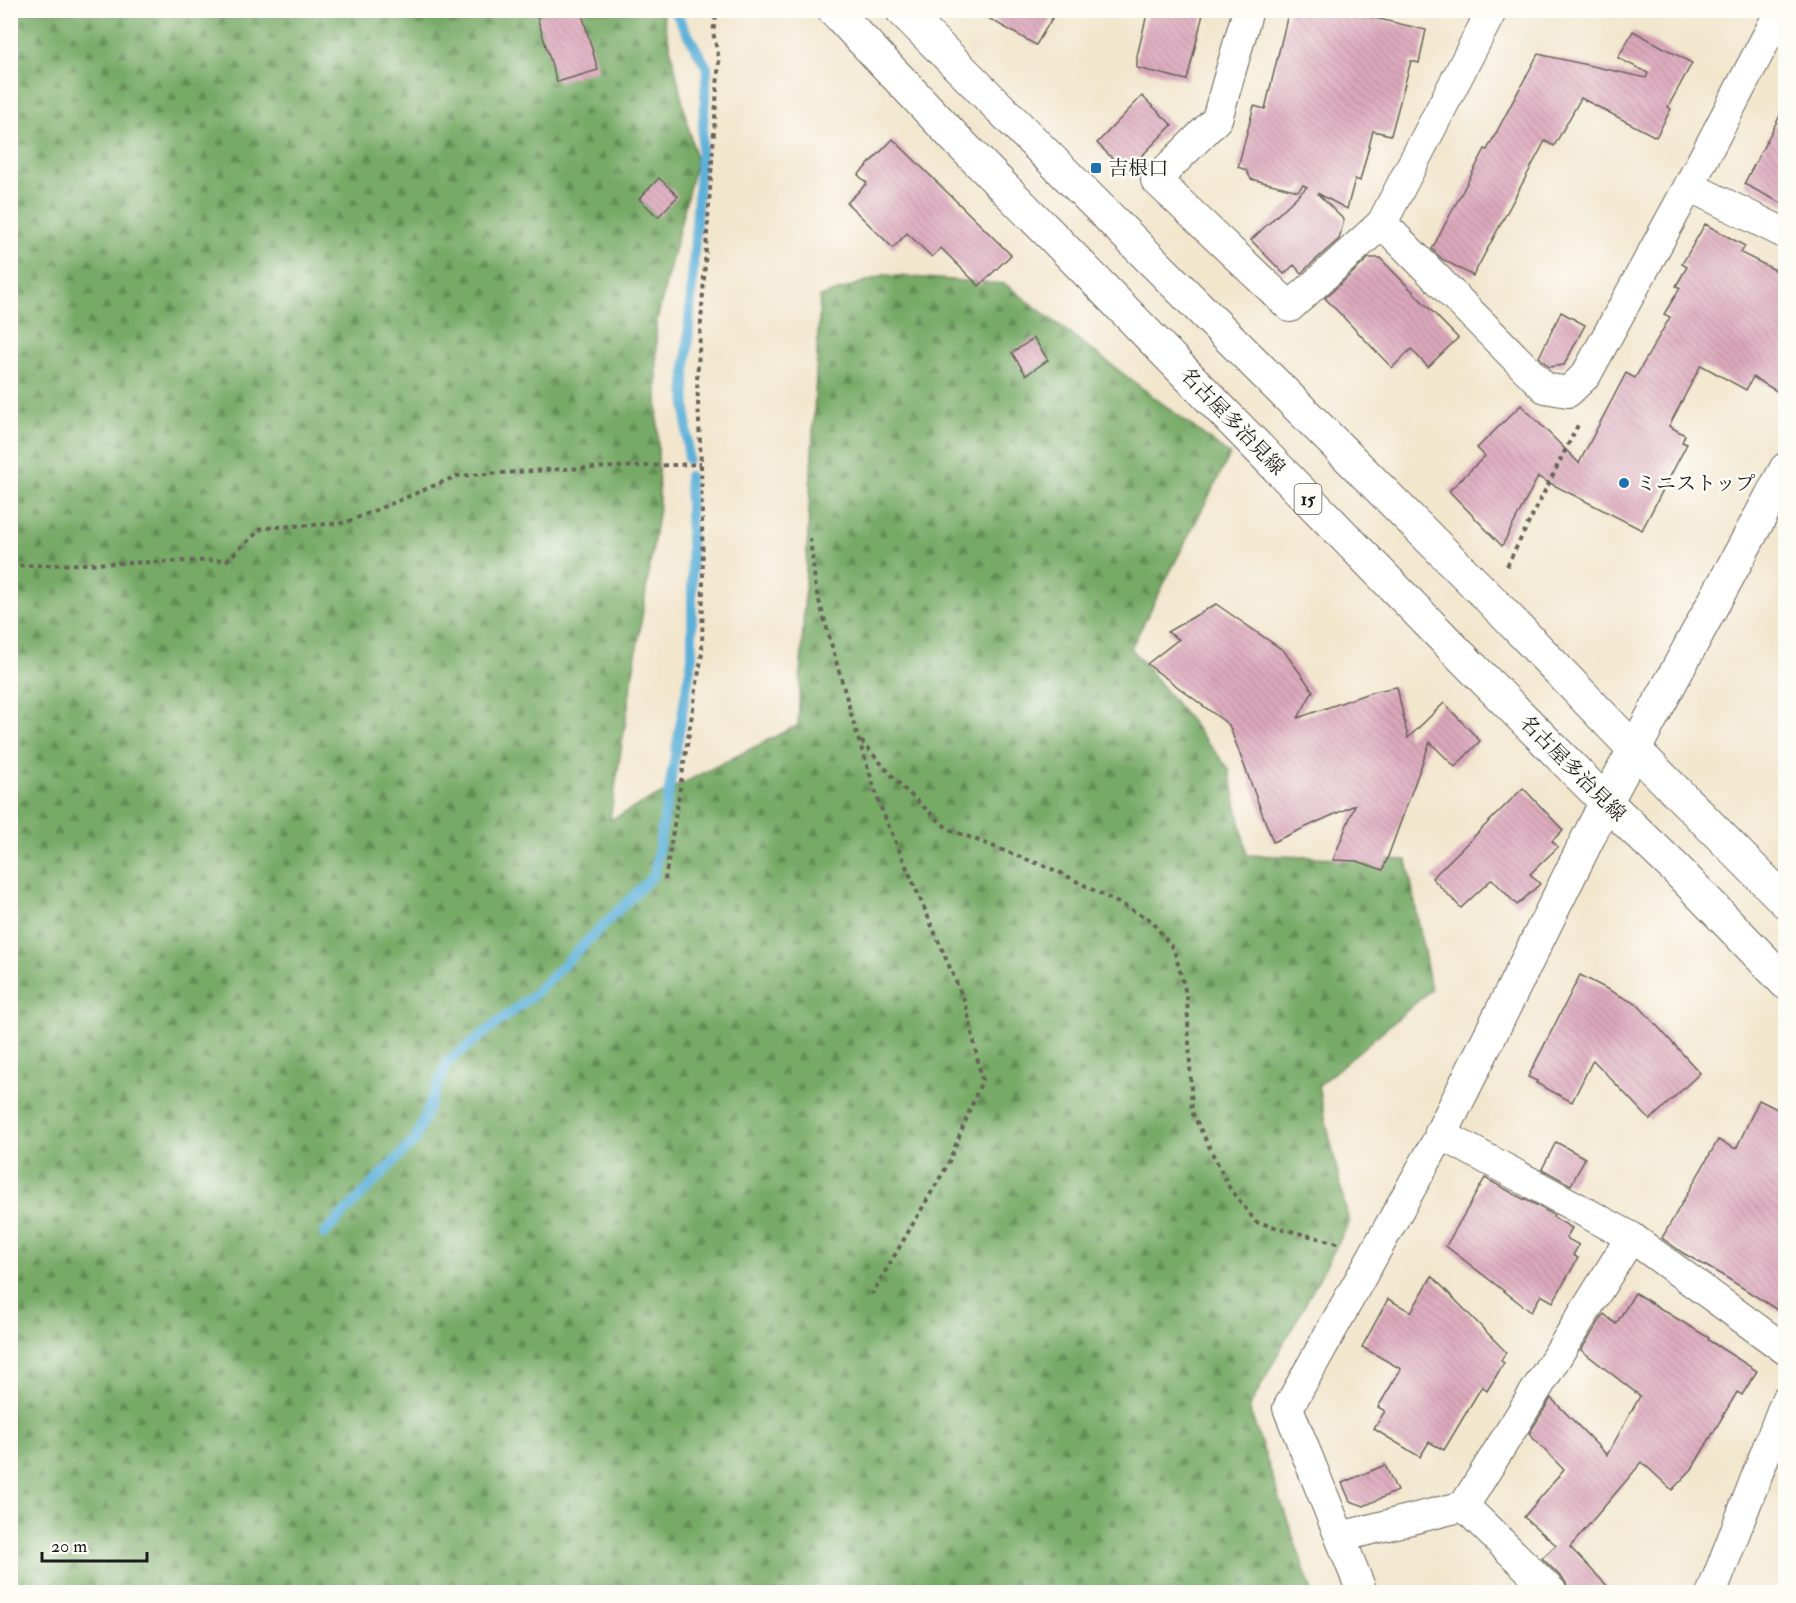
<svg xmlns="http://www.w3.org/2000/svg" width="1796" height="1603" font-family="'IM FELL Double Pica','Noto Serif JP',serif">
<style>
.forest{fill:url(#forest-firs);stroke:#4a6341;stroke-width:1.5}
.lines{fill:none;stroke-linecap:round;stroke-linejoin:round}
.stream{stroke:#5db1d9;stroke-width:10}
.building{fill:url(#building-back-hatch)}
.street-casing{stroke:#67635a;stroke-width:32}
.secondary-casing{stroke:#67635a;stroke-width:35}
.primary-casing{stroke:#67635a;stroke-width:35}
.path{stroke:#67635a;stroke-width:4;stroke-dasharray:4.5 4.5;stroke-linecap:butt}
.street{stroke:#fff;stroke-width:30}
.secondary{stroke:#fff;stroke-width:33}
.primary{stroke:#fff;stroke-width:33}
.poi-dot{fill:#1f6fb2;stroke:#fdfcf7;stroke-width:2}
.labels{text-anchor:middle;stroke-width:5;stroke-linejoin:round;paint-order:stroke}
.shield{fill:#fdfcf7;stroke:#605f5e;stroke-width:1.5}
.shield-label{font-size:18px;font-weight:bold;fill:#1c1c1c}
.poi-label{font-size:20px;fill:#1c1c1c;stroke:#fdfcf7;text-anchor:start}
.street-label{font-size:20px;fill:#1c1c1c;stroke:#fdfcf7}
</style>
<defs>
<pattern id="forest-firs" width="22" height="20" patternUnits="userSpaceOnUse" patternTransform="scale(1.5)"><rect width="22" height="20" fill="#7a6"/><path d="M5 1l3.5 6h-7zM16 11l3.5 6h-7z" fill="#618a53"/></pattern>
<pattern id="building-back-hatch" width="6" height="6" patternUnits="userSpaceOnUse" patternTransform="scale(1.5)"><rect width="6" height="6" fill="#dba7bb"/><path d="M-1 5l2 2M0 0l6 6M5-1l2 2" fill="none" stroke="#bb8fa0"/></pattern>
</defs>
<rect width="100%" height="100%" fill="#fdfcf7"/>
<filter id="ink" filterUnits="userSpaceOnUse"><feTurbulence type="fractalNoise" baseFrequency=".0167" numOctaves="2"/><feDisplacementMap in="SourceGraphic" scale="12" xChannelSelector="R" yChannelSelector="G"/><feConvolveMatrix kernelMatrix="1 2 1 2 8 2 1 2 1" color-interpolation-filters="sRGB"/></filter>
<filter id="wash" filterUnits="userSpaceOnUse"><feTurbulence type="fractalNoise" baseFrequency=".008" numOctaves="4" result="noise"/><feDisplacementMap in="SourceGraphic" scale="24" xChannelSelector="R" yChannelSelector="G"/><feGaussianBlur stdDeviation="1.35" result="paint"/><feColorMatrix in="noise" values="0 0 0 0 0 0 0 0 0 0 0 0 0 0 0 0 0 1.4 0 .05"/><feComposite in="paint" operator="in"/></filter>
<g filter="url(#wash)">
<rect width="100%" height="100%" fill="#f2e6cd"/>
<!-- forest -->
<path class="forest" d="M 11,11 L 662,11 L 696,161 L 656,324 L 659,508 L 610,820 L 798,725 L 820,297 L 884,275 L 1005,284 L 1230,455 L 1131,648 L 1229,769 L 1247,855 L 1407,860 L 1431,990 L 1318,1086 L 1349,1223 L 1249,1408 L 1312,1592 L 11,1592 Z"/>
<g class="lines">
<!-- stream -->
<g class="stream">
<path d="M 674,10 L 707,68 L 685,382 L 688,459"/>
<path d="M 324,1234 L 415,1140 L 448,1061 L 532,996 L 654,875 L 692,658 L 692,575 L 689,476"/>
</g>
</g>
<g id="blocks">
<!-- building -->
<g class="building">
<path d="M 557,10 L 581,10 L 598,70 L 557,82 L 537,17 Z"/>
<path d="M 974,10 L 1057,10 L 1036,45 Z"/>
<path d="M 1148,10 L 1204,10 L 1187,80 L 1137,68 L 1137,56 Z"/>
<path d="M 1289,10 L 1341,10 L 1426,30 L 1419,63 L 1411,61 L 1391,135 L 1373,131 L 1360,181 L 1355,179 L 1347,209 L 1317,193 L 1344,220 L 1339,239 L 1301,273 L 1294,265 L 1284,274 L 1251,240 L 1307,187 L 1303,185 L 1298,191 L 1251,179 L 1246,170 L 1238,167 L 1254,106 L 1265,109 Z"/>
<path d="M 1633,31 L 1692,63 L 1668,107 L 1671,109 L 1656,137 L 1581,98 L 1554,146 L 1545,141 L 1473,276 L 1442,259 L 1432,249 L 1485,149 L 1487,150 L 1538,54 L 1646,78 L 1648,73 L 1618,58 Z"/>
<path d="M 1142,96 L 1172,125 L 1126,172 L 1097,143 Z"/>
<path d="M 1785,106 L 1785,205 L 1744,184 Z"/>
<path d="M 893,139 L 1011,255 L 979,286 L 941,248 L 932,257 L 907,233 L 893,248 L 847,203 L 867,183 L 858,175 Z"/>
<path d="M 659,178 L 678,196 L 658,217 L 639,199 Z"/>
<path d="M 1705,224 L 1745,246 L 1741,253 L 1785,275 L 1785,396 L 1753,377 L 1746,390 L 1701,365 L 1669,426 L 1685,435 L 1682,442 L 1687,444 L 1642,530 L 1538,477 L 1502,546 L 1449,491 L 1485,456 L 1477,448 L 1521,405 L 1579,463 L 1626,373 L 1635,378 L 1670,317 L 1664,314 L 1680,288 L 1676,286 L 1687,267 L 1682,264 Z"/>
<path d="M 1369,258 L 1380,258 L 1458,338 L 1428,367 L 1411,349 L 1392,368 L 1325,298 Z"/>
<path d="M 1561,312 L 1585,325 L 1564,365 L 1549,367 L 1539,357 Z"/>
<path d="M 1034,338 L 1048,360 L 1026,375 L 1012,353 Z"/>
<path d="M 1216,604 L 1284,651 L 1313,691 L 1298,718 L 1372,692 L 1397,687 L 1408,738 L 1444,703 L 1480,741 L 1455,767 L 1430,742 L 1383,870 L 1357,861 L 1333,860 L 1355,805 L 1273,842 L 1229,725 L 1147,664 L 1179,639 L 1167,632 Z"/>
<path d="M 1523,788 L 1563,830 L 1552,841 L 1558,847 L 1530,874 L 1540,884 L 1517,905 L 1492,879 L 1461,908 L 1432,878 Z"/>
<path d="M 1580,975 L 1638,1005 L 1700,1073 L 1650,1120 L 1593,1060 L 1572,1102 L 1536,1083 L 1537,1081 L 1528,1077 Z"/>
<path d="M 1759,1100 L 1785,1113 L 1785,1315 L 1727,1278 L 1683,1253 L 1662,1238 L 1718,1140 L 1736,1149 Z"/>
<path d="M 1556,1142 L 1585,1158 L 1571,1185 L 1542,1169 Z"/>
<path d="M 1485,1178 L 1525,1200 L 1525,1199 L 1554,1215 L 1553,1217 L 1572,1228 L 1566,1238 L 1579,1245 L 1573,1255 L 1578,1258 L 1553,1302 L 1541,1295 L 1531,1312 L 1446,1246 Z"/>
<path d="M 1432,1276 L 1506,1352 L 1501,1361 L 1504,1363 L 1487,1391 L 1482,1386 L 1444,1450 L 1429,1442 L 1420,1457 L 1374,1429 L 1385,1411 L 1378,1407 L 1401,1369 L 1362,1347 L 1388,1299 L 1411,1312 Z"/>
<path d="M 1635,1293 L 1709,1338 L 1708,1340 L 1757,1371 L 1742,1395 L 1737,1392 L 1692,1469 L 1672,1490 L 1642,1462 L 1570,1547 L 1614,1593 L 1569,1593 L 1568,1587 L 1564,1580 L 1542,1558 L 1556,1545 L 1524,1517 L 1564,1470 L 1529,1434 L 1551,1398 L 1607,1455 L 1640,1396 L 1581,1350 L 1604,1314 L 1616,1324 Z"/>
<path d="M 1385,1465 L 1397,1491 L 1364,1506 L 1350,1501 L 1342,1483 Z"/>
</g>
</g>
</g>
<g filter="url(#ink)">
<use href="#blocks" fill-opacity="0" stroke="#67635a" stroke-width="1.5"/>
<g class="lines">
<!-- street casing -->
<g class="street-casing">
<g id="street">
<path d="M 1248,10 L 1217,119 L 1156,180 L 1290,307 L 1382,223"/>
<path d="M 1492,10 L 1382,223 L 1545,388 L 1568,392 L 1586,375 L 1689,186 L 1781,10"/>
<path d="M 1689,186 L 1786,234"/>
<path d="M 1464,1506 L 1552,1592"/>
<path d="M 1340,1537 L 1464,1506 L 1631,1237"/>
<path d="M 1362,1592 L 1288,1408 L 1441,1134 L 1631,1237 L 1786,1350"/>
<path d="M 1712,1592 L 1786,1400"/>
</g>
</g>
<!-- secondary casing -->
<g class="secondary-casing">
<path id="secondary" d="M 1441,1134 L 1606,802 L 1786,469"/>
</g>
<!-- primary casing -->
<g class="primary-casing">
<g id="primary">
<path d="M 834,10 L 957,140 L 1054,238 L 1455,650 L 1606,802 L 1677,870 L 1786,983"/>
<path d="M 902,10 L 1490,599 L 1635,750 L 1786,902"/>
</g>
</g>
<!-- path -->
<g class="path">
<path d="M 810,538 L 816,590 L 858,738 L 881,808 L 966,1005 L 982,1080 L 948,1164 L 872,1294"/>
<path d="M 10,566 L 227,560 L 262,528 L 345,523 L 457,476 L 561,469 L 701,464"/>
<path d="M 1507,566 L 1579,423"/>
<path d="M 861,741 L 903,788 L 948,829 L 1057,871 L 1151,920 L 1174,950 L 1187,997 L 1192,1112 L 1229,1187 L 1256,1222 L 1341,1244"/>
<path d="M 665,880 L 702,653 L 703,577 L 701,464 L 697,380 L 719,59 L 713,32 L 717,10"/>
</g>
<!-- street -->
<use href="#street" class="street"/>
<!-- secondary -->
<use href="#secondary" class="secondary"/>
<!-- primary -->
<use href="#primary" class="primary"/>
</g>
</g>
<!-- markers -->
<g class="poi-dot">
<rect x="1090" y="162" width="12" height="12" rx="3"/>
<circle cx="1624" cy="483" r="6"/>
</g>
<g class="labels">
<!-- shield labels -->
<rect class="shield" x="1294.5" y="484" width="27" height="30" rx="4.5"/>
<g class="shield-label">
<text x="1308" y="505">15</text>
</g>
<!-- poi labels -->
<g class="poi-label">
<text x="1108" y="175">吉根口</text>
<text x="1636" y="490">ミニストップ</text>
</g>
<!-- street labels -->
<g class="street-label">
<text transform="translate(1233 421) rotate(46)" y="7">名古屋多治見線</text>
<text transform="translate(1573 768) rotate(45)" y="7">名古屋多治見線</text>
</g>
</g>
<!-- margin -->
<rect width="1796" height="1603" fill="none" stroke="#fdfcf7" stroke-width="36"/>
<!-- scale -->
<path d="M42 1552v9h105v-9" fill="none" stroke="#1c1c1c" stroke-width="3"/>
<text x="51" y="1552" font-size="18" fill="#1c1c1c" stroke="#fdfcf7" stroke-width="4.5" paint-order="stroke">20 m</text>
</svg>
